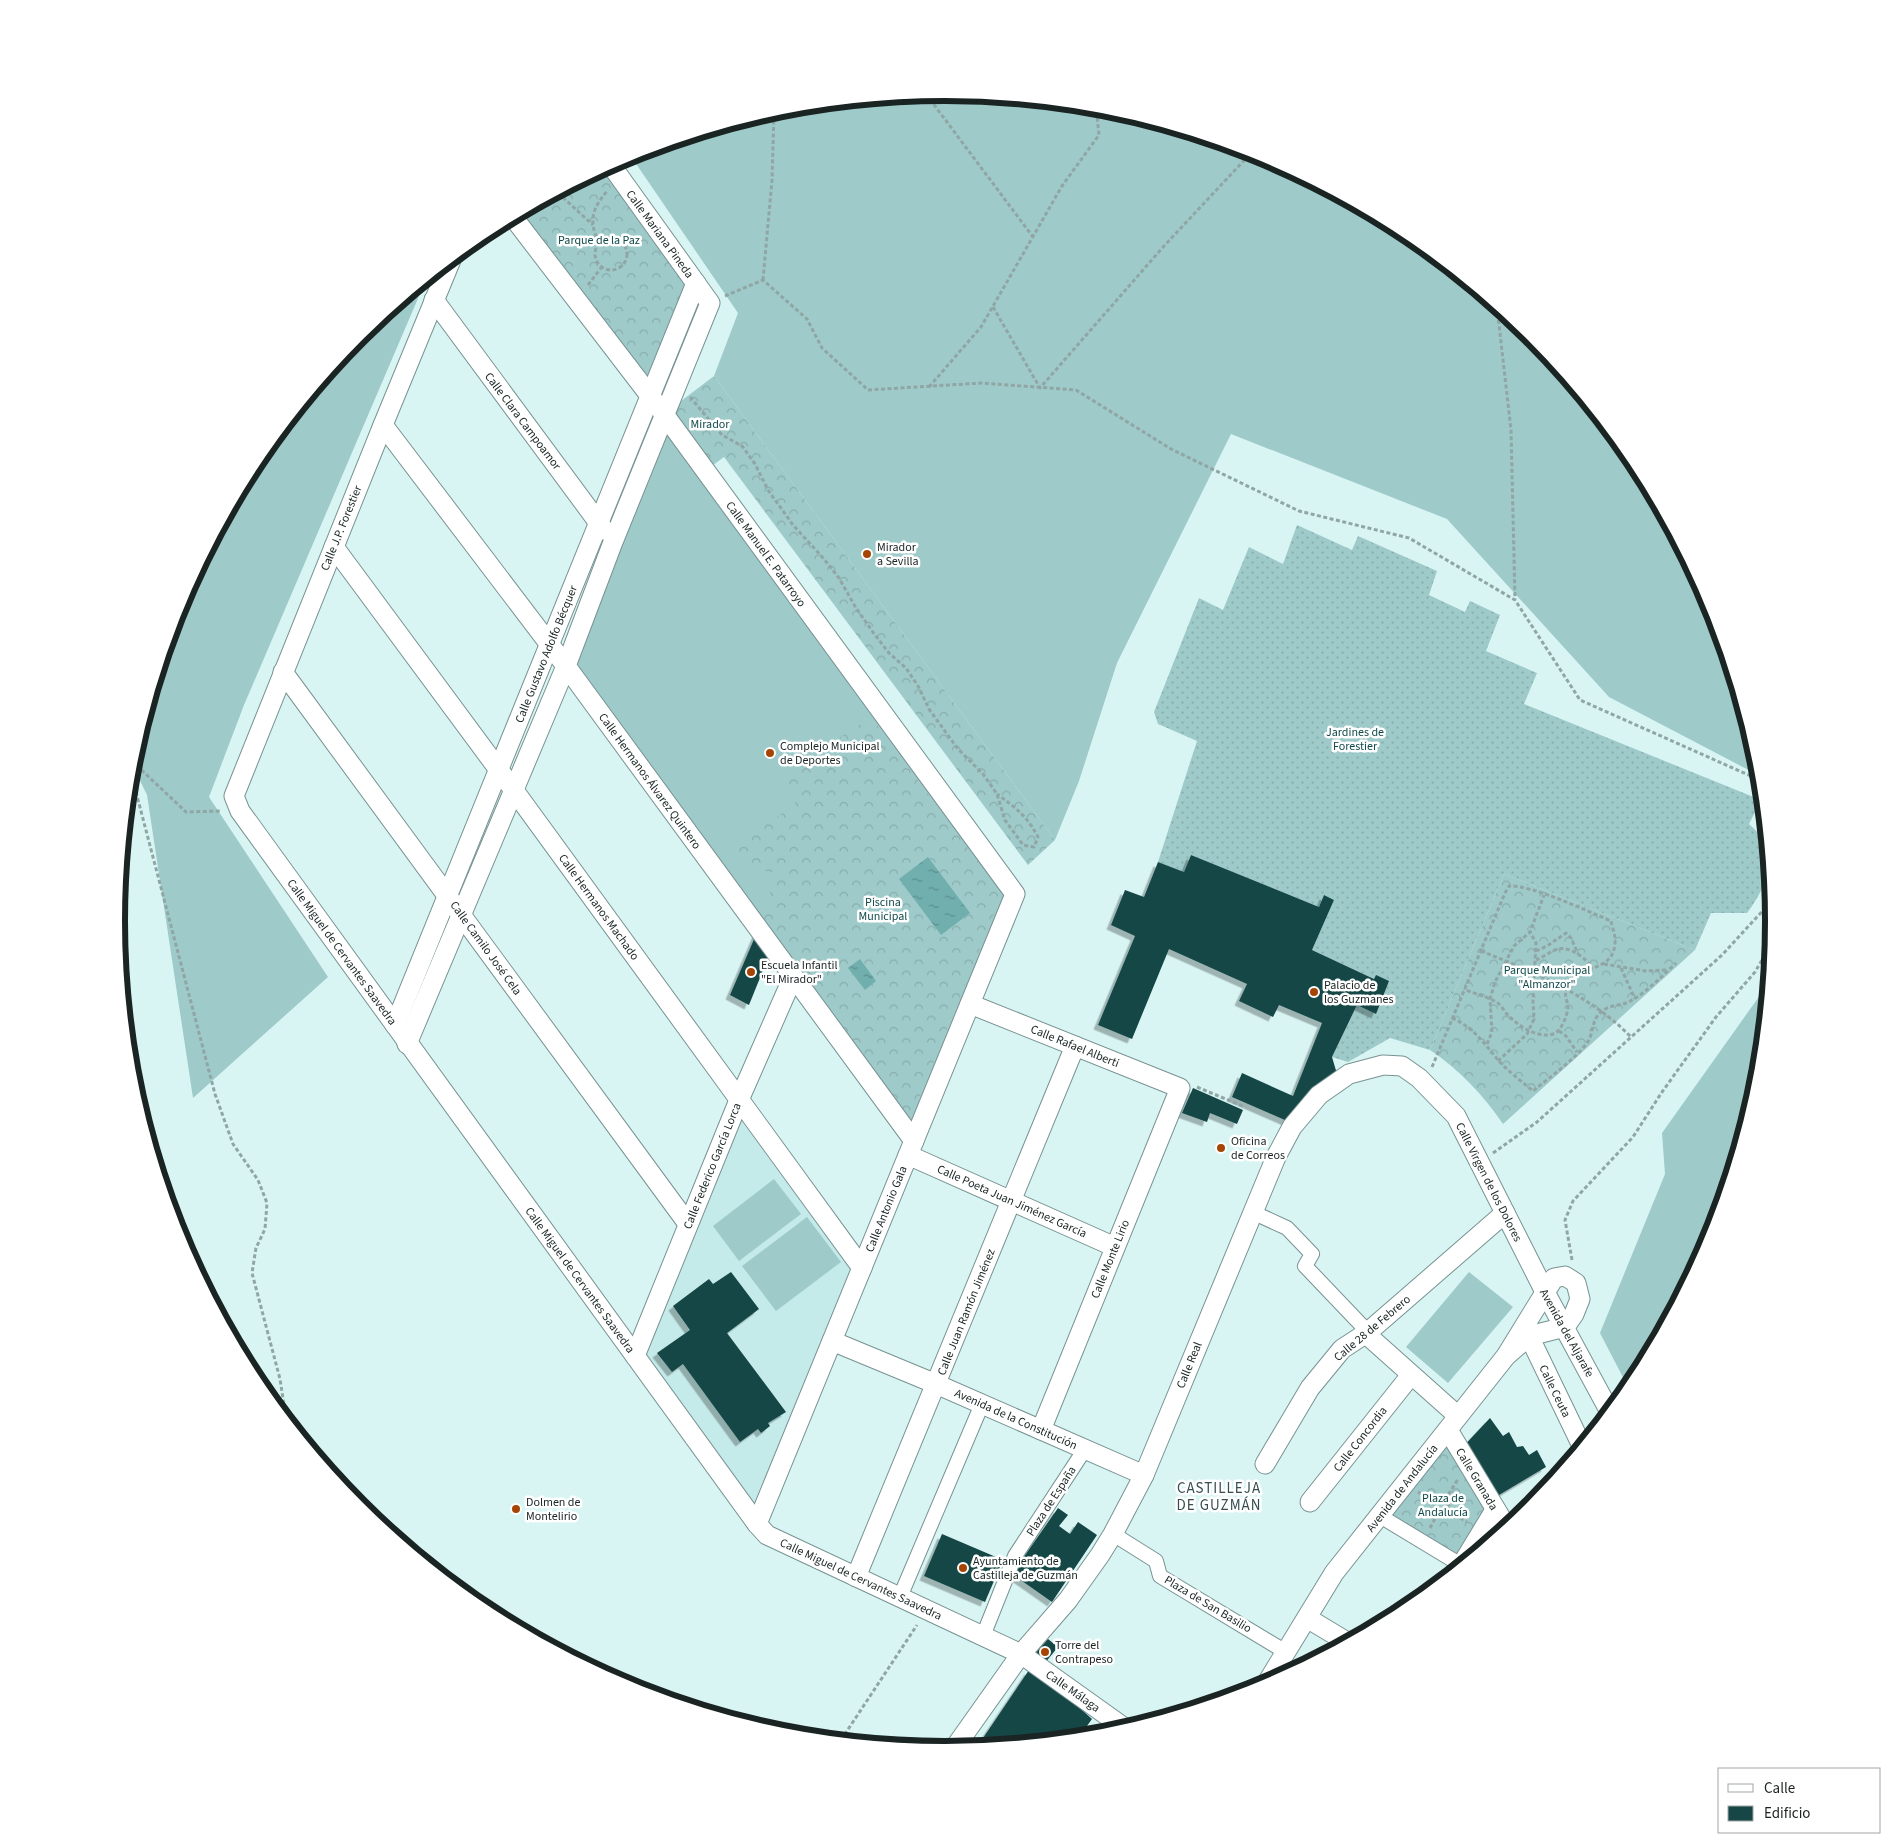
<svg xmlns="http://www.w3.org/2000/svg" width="1891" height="1843" font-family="'Source Sans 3',sans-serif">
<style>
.built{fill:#c4eae9}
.grass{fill:#9ecac9}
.forest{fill:url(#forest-crowns)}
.garden{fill:url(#garden-dots)}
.water{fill:url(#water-ripples)}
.building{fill:#164646;filter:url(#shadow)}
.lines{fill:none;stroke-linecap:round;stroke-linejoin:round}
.pedestrian-casing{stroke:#789292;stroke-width:16}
.minor-casing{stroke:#789292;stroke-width:21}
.path{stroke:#90a6a5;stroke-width:3;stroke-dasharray:4 2.5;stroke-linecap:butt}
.pedestrian{stroke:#fff;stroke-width:14}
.minor{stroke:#fff;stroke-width:19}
.poi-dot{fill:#a64404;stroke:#fff;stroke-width:2}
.labels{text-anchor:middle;stroke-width:5;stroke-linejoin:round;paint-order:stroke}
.street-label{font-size:12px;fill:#192423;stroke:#fff}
.park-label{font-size:12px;fill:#104a4a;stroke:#fff}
.poi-label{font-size:12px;fill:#192423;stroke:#fff;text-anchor:start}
.quarter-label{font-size:15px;letter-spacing:1px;fill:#364e4e;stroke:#fff}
.rim{fill:none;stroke:#192423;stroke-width:6}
</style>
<defs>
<pattern id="forest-crowns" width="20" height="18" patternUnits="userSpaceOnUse" patternTransform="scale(1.25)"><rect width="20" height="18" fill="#9ecac9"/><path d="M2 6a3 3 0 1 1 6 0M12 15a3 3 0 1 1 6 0" fill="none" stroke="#88adac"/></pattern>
<pattern id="garden-dots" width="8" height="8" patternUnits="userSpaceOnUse" patternTransform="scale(1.25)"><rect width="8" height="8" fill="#9ecac9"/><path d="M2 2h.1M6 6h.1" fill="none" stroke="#88adac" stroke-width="1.8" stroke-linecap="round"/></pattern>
<pattern id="water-ripples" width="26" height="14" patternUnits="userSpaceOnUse" patternTransform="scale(1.25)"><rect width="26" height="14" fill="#70afae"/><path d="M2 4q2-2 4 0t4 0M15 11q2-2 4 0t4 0" fill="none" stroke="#5b8e8d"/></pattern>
<filter id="shadow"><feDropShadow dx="-4.5" dy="4.5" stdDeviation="0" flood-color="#0004"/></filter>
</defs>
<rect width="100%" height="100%" fill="#d8f5f4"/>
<!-- built -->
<path class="built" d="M 739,1100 L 862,1268 L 757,1524 L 635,1356 Z"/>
<!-- grass -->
<g class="grass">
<path d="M 946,93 L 1108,108 L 1263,156 L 1406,232 L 1532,336 L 1635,461 L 1712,605 L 1759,760 L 1760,776 L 1609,697 L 1447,519 L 1231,434 L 1117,663 L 1079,781 L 1055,840 L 714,376 L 738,313 L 630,155 L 784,108 Z"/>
<path d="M 425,282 L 244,705 L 209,797 L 328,977 L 193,1098 L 147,795 L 132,764 L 132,759 L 155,687 L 162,682 L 159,673 L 180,604 L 256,461 L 360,335 Z"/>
<path d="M 664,414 L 1015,894 L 914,1141 L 566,666 Z"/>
<path d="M 1768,984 L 1759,1084 L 1711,1239 L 1635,1382 L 1629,1389 L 1600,1333 L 1665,1174 L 1662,1133 Z"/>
<path d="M 774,1179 L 801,1214 L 739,1261 L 713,1226 Z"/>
<path d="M 807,1217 L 841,1262 L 776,1311 L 742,1266 Z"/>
<path d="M 1469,1272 L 1513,1307 L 1448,1383 L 1406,1347 Z"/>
</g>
<!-- forest -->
<g class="forest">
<path d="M 611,165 L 696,283 L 650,396 L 513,217 Z"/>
<path d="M 714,376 L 1055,840 L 1028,865 L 724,457 L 705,471 L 664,414 Z"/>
<path d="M 871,717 L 1002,894 L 909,1123 L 761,916 L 778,873 C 752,870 745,863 724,848 L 752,827 L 756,831 L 796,804 L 777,779 Z"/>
<path d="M 1504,874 L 1695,950 L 1503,1124 C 1484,1096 1459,1069 1430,1050 Z"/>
<path d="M 1448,1430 L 1495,1510 L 1461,1565 L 1380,1516 Z"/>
</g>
<!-- garden -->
<path class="garden" d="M 1297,525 L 1352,550 L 1358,536 L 1437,571 L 1429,595 L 1465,612 L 1470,601 L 1500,615 L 1486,651 L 1537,673 L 1524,704 L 1761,800 L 1749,824 C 1755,830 1765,838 1767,845 C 1774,868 1761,895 1747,913 L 1711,913 L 1695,950 L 1504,874 L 1430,1050 L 1390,1038 L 1348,1062 L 1332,1057 L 1357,1005 L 1376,1014 L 1376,975 L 1374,979 L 1312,950 L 1334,900 L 1324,895 L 1319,907 L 1191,855 L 1184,872 L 1158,862 L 1197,741 L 1158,724 L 1154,712 L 1199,598 L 1223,610 L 1249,547 L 1283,564 Z"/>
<!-- water -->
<g class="water">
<path d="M 928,857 L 970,913 L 941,935 L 899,879 Z"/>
<path d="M 860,959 L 876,981 L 865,990 L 848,968 Z"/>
</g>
<!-- building -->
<g class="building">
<path d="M 1191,855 L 1319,907 L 1324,895 L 1334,900 L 1312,950 L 1374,979 L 1376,975 L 1389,981 L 1376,1014 L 1357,1005 L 1332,1057 L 1337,1074 L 1294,1124 L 1232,1097 L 1242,1073 L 1293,1096 L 1322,1023 L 1279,1005 L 1273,1017 L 1239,1001 L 1247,984 L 1169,949 L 1132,1039 L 1098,1025 L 1135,936 L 1111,925 L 1125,890 L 1144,897 L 1158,862 L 1184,872 Z"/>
<path d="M 758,930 L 772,948 L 749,1005 L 730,995 Z"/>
<path d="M 1193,1088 L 1243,1110 L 1237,1124 L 1210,1113 L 1207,1122 L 1182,1113 Z"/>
<path d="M 731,1272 L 759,1309 L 727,1333 L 786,1412 L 768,1423 L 770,1426 L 761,1433 L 758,1429 L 740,1442 L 683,1364 L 672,1372 L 657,1353 L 690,1330 L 673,1306 L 709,1279 L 713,1284 Z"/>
<path d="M 1490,1418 L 1503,1436 L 1509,1432 L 1517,1447 L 1523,1446 L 1529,1455 L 1537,1450 L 1546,1467 L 1489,1501 L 1460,1450 Z"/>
<path d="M 1058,1508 L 1068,1515 L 1059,1526 L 1070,1534 L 1078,1522 L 1097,1535 L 1052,1602 L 1012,1574 Z"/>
<path d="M 942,1534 L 1003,1560 L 985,1602 L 924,1576 Z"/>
<path d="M 1048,1639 L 1058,1647 L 1044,1664 L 1033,1656 Z"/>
<path d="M 1029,1670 L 1072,1701 L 1092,1719 L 1079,1737 L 977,1747 Z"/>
<path d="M 1172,1707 L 1180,1713 L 1165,1717 Z"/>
</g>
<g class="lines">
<!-- pedestrian casing -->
<g class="pedestrian-casing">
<g id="pedestrian">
<path d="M 1252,1212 L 1287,1228 L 1312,1254 L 1305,1266 L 1368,1332"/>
<path d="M 1380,1516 L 1461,1565"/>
<path d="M 1113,1534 L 1156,1561 L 1160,1576 L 1286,1652"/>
<path d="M 900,1597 L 982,1404"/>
<path d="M 983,1636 L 1015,1556 L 1085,1449"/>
</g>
</g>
<!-- minor casing -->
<g class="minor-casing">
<g id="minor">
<path d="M 513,217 L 664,414 L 1015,894 L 757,1524"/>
<path d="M 451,260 L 383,425 L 234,796 L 240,811 L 757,1524 L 767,1535 L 1021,1654 L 1126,1729"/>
<path d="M 434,300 L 604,530"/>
<path d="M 383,425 L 566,666 L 914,1141"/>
<path d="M 334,547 L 513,789 L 862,1268"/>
<path d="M 283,672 L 688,1224"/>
<path d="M 970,1004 L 1180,1088 L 1041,1430"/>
<path d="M 395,1025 L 696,283"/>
<path d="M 407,1044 L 566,666 L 613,542 L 710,303 L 611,165"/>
<path d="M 908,1155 L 1115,1247"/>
<path d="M 1366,1334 L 1458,1416"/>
<path d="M 1529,1336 L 1582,1446"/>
<path d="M 832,1341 L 936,1384 L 1144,1475"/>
<path d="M 635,1356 L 739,1100 L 793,977"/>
<path d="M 1448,1430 L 1507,1528"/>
<path d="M 1265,1464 L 1310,1388 L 1342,1349 L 1368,1332 L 1505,1213"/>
<path d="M 1310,1502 L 1411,1375"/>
<path d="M 1461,1566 L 1495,1510"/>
<path d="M 856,1577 L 1075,1046"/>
<path d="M 1307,1618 L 1347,1642"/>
<path d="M 1265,1686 L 1334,1573 L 1506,1356 L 1554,1278 L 1565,1276 L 1576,1283 L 1580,1299 L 1574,1314 L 1565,1327 L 1529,1336 L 1506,1356"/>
<path d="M 953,1750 L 1021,1654 L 1068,1600 L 1100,1555 L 1113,1534 L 1144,1475 L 1276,1157 L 1292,1127 L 1319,1095 L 1349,1074 L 1383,1065 L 1402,1066 L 1419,1078 L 1456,1116 L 1546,1294 L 1610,1412"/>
</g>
</g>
<!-- path -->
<g class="path">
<path d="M 926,94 L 1033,237"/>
<path d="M 558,193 L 593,225"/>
<circle cx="611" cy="254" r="16"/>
<path d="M 599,243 C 588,220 592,209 608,190"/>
<path d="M 763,280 L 772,180 L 774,111"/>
<path d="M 588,285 L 601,268"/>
<path d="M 725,296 L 763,280 L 807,319 L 822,348 L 868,390 L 982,383 L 1076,390 L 1171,449 L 1299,511 L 1409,538 L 1515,600 L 1580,700 L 1753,777"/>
<path d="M 993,307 L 1040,388 L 1164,246 L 1252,152"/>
<path d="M 1497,307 L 1511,430 L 1515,599"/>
<path d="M 929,387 L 981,327 L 1062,186 L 1099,135 L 1096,107"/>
<path d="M 690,397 L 722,435 L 742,446 L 755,464 L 768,490 L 793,525 L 824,559 L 839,578 L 856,608 L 875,635 L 889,653 L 906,668 L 918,686 L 929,709 L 958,749 L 983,774 L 997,794 L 1005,820 L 1023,845 L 1034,847 L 1038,837 C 1027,816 1016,808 997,794"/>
<path d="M 1736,686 L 1734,698 L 1753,777 L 1761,786"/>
<path d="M 132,761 L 186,812 L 222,811"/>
<path d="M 131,773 L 215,1094 L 233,1144 L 258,1180 L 267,1203 L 265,1229 L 256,1248 L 252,1273 L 280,1379 L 286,1418"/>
<path d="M 1481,951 C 1534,972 1590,995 1631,1037"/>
<path d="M 1536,951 L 1547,946 L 1566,933 L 1571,938 L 1578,954"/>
<path d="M 1536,960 C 1543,957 1551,951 1558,949 C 1570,946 1586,958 1592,968"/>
<path d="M 1604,964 L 1646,971 L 1667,970"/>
<path d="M 1621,968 L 1635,999"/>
<path d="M 1452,1018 C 1473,1027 1484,1043 1498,1060 C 1508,1071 1521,1081 1533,1091 C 1550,1077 1574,1060 1587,1043 C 1594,1034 1591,1020 1601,1012 C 1611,1003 1622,1007 1632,1000 C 1647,992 1663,975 1676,963"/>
<path d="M 1559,1031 L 1566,1036 L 1577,1052"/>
<path d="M 1487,1044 L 1492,1032 L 1490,999 L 1495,982 L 1514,946 L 1530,932 L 1544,895"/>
<path d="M 1498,1061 L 1527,1034 L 1534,1019 L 1533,1000 L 1536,943 L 1530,932"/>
<path d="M 1432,1067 L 1505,893 L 1509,886 C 1532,885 1587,911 1611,921 C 1612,927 1616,936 1615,943 C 1613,976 1573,962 1566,989 C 1564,995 1568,1003 1568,1008 C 1567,1016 1561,1032 1553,1034 C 1539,1039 1518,1026 1509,1016 C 1504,1012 1502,1005 1496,1002 C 1487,996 1474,994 1464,989"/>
<path d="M 1197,1087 L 1245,1107"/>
<path d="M 1493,1153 L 1537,1122 L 1722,955 L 1768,905 L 1772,894"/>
<path d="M 1572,1260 L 1565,1220 L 1573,1201 L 1633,1137 L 1662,1092 L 1716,1017 L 1755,972 L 1773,941"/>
<path d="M 1418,1492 L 1436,1503"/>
<circle cx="1442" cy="1507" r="7"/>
<path d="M 1445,1500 L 1458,1479"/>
<path d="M 1449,1511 L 1467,1522"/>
<path d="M 1430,1528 L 1438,1513"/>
<path d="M 841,1740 L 917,1625"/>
</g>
<!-- pedestrian -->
<use href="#pedestrian" class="pedestrian"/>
<!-- minor -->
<use href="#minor" class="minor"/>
</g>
<!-- markers -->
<g class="poi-dot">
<circle cx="867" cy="554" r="5"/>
<circle cx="770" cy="753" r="5"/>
<circle cx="751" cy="972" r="5"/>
<circle cx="1314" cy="992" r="5"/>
<circle cx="1221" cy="1148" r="5"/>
<circle cx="516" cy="1509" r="5"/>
<circle cx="963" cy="1568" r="5"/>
<circle cx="1045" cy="1652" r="5"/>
</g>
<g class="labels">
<!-- street labels -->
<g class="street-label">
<text transform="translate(660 234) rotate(54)" y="4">Calle Mariana Pineda</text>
<text transform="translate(523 421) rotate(53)" y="4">Calle Clara Campoamor</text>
<text transform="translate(341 528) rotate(-68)" y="4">Calle J.P. Forestier</text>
<text transform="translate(766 554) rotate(54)" y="4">Calle Manuel E. Patarroyo</text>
<text transform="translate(546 654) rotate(-68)" y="4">Calle Gustavo Adolfo Bécquer</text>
<text transform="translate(650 781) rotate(54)" y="4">Calle Hermanos Álvarez Quintero</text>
<text transform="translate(599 907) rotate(54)" y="4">Calle Hermanos Machado</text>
<text transform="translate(486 948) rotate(54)" y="4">Calle Camilo José Cela</text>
<text transform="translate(342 952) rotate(54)" y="4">Calle Miguel de Cervantes Saavedra</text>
<text transform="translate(1075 1046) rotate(22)" y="4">Calle Rafael Alberti</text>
<text transform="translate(712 1166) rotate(-68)" y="4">Calle Federico García Lorca</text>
<text transform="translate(1489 1182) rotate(63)" y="4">Calle Virgen de los Dolores</text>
<text transform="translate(1012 1201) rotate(24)" y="4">Calle Poeta Juan Jiménez García</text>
<text transform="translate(886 1209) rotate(-68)" y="4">Calle Antonio Gala</text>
<text transform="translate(1110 1259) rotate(-68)" y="4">Calle Monte Lirio</text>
<text transform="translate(580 1280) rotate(54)" y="4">Calle Miguel de Cervantes Saavedra</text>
<text transform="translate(966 1312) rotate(-68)" y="4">Calle Juan Ramón Jiménez</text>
<text transform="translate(1372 1328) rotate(-40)" y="4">Calle 28 de Febrero</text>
<text transform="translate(1567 1333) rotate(61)" y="4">Avenida del Aljarafe</text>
<text transform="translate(1189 1365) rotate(-68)" y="4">Calle Real</text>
<text transform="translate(1555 1391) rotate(64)" y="4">Calle Ceuta</text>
<text transform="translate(1016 1419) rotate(24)" y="4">Avenida de la Constitución</text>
<text transform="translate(1360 1439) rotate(-52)" y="4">Calle Concordia</text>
<text transform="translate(1477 1479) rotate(59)" y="4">Calle Granada</text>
<text transform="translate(1402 1488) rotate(-52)" y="4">Avenida de Andalucía</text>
<text transform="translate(1051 1501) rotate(-57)" y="4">Plaza de España</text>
<text transform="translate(861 1579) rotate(25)" y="4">Calle Miguel de Cervantes Saavedra</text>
<text transform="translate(1208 1604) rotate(31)" y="4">Plaza de San Basilio</text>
<text transform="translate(1073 1691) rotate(35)" y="4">Calle Málaga</text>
</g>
<!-- park labels -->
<g class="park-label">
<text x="599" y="244">Parque de la Paz</text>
<text x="710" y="428">Mirador</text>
<text x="1355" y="736">Jardines de<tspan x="1355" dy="14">Forestier</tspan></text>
<text x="883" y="906">Piscina<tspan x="883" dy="14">Municipal</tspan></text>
<text x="1547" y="974">Parque Municipal<tspan x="1547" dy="14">"Almanzor"</tspan></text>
<text x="1443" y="1502">Plaza de<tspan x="1443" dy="14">Andalucía</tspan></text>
</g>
<!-- poi labels -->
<g class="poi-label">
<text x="877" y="551">Mirador<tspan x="877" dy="14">a Sevilla</tspan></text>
<text x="780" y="750">Complejo Municipal<tspan x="780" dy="14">de Deportes</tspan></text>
<text x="761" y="969">Escuela Infantil<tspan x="761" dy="14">"El Mirador"</tspan></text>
<text x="1324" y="989">Palacio de<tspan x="1324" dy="14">los Guzmanes</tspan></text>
<text x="1231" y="1145">Oficina<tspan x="1231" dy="14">de Correos</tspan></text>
<text x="526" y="1506">Dolmen de<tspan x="526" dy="14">Montelirio</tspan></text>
<text x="973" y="1565">Ayuntamiento de<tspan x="973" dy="14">Castilleja de Guzmán</tspan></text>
<text x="1055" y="1649">Torre del<tspan x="1055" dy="14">Contrapeso</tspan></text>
</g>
<!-- quarter labels -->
<g class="quarter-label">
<text x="1219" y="1493">CASTILLEJA<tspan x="1219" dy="17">DE GUZMÁN</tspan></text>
</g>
</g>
<!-- crop -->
<path d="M0 0H1891V1843H0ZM125 921a820 820 0 1 1 1640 0a820 820 0 1 1-1640 0Z" fill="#fff" fill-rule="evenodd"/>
<path class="rim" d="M125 921a820 820 0 1 1 1640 0a820 820 0 1 1-1640 0Z"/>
<!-- legend -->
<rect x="1718" y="1768" width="162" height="65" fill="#ffffff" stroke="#a3a7a7"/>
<rect x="1728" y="1784" width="25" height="8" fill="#ffffff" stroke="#a3a7a7"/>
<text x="1764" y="1793" font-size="15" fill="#192423">Calle</text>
<rect x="1728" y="1806" width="25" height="15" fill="#164646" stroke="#a3a7a7"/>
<text x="1764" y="1818" font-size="15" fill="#192423">Edificio</text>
</svg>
